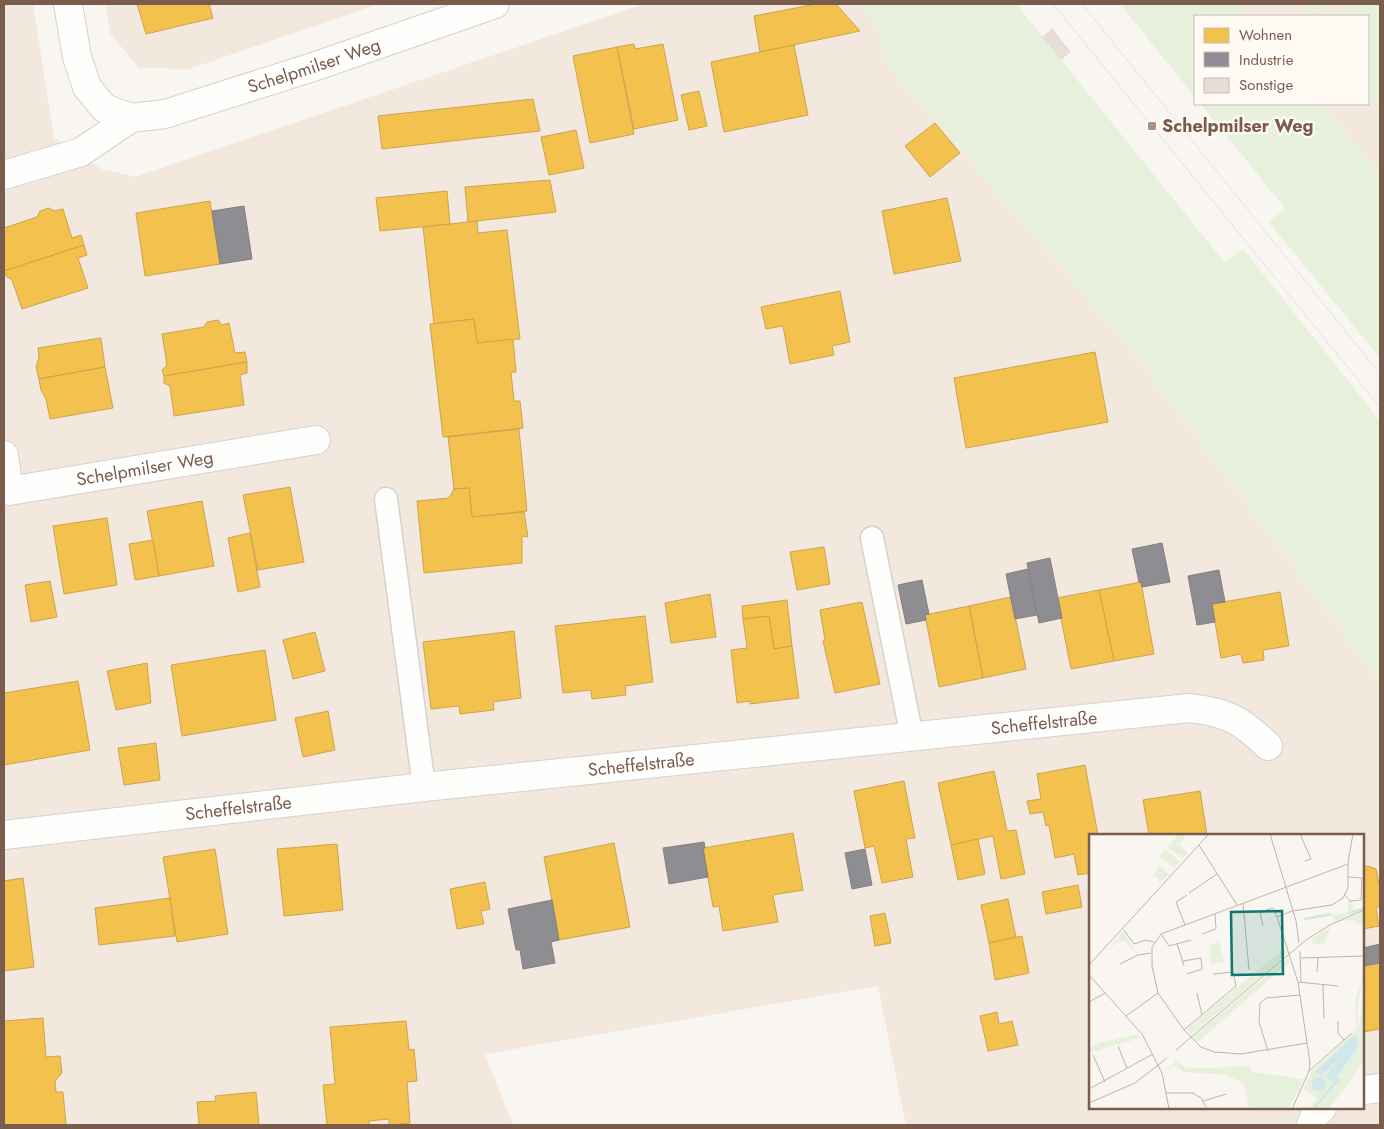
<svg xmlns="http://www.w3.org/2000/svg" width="1384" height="1129" font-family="Jost,sans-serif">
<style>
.residential{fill:#f2e8de;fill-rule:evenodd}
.green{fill:#e7f0db}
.homes{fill:#f2c14e;stroke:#cea34e}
.industry{fill:#8d8d92;stroke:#877e7d}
.building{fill:#e6ded7;stroke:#e2d8d2}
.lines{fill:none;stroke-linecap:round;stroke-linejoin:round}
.lane-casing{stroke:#d7d1cb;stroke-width:25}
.street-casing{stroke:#d7d1cb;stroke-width:30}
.lane{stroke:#fefefd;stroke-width:22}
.street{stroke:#fefefd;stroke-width:28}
.tram{stroke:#e6e3e7;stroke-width:1}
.poi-dot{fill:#a69286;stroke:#fffaf3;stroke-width:2}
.labels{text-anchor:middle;stroke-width:5;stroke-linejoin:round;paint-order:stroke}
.street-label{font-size:18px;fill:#7a5c4d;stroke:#fffaf3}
.poi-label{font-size:18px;font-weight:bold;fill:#7a5c4d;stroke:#fffaf3;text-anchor:start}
.inset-river{fill:none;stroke:#d0e8ea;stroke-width:2.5}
.inset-road{fill:none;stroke:#c2b3aa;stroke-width:1}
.view{fill:#0f766e;fill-opacity:0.15;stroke:#0f766e;stroke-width:2.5}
.inset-edge{fill:none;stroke:#7a5c4d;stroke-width:2.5}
</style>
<rect width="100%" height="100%" fill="#f9f5f0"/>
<!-- residential -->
<g class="residential">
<path d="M 4,4 L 33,4 L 54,138 L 101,169 L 135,177 L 644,4 L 860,4 L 879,27 L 887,64 L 1129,346 L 1380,681 L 1380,1125 L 906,1125 L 878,986 L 485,1054 L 513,1125 L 4,1125 ZM 1090,835 L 1363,835 L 1363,1108 L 1090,1108 Z"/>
<path d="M 106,4 L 379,4 L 189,69 L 139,68 L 110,33 Z"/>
<path d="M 1235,4 L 1380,4 L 1380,174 L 1319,104 L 1368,104 L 1368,16 L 1245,16 Z"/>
</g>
<!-- green -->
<g class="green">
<path d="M 860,4 L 1016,4 L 1225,263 L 1243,249 L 1380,421 L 1380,681 L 1129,346 L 887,64 L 879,27 Z"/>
<path d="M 1120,4 L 1235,4 L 1245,16 L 1195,16 L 1195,97 Z"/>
<path d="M 1302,4 L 1341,4 L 1306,15 Z"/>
<path d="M 1361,4 L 1380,4 L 1380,107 L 1368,99 L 1368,16 L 1323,16 Z"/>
<path d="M 1201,104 L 1319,104 L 1380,174 L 1380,358 L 1269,222 L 1285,208 Z"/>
</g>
<!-- homes -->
<g class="homes">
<path d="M 137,4 L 209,4 L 213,18 L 146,34 Z"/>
<path d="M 816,4 L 836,4 L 860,31 L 760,52 L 754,16 Z"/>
<path d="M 634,44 L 635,49 L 663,44 L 678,120 L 634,129 L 617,47 Z"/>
<path d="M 794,45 L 808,115 L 724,132 L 711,62 Z"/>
<path d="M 617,47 L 634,134 L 590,143 L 573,56 Z"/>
<path d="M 699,91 L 707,126 L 689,130 L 681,95 Z"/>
<path d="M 533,99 L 540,131 L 382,149 L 378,116 Z"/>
<path d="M 935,123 L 960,153 L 930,177 L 905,146 Z"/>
<path d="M 576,130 L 584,168 L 549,175 L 541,137 Z"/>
<path d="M 550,180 L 556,212 L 468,222 L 465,187 Z"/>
<path d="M 447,191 L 450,224 L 380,231 L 376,198 Z"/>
<path d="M 947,198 L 961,261 L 894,274 L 882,211 Z"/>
<path d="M 210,201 L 220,264 L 145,276 L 136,213 Z"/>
<path d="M 49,208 L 54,211 L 63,209 L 72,238 L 81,235 L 84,245 L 4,271 L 4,228 L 37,217 L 40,211 Z"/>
<path d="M 477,221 L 478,233 L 507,230 L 520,339 L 477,343 L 474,319 L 434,324 L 423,227 Z"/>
<path d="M 84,245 L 87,255 L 78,258 L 88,288 L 22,309 L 12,280 L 6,276 L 4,271 Z"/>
<path d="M 840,291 L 850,342 L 832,346 L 834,355 L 790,364 L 783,326 L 766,329 L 761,307 Z"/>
<path d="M 474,319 L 477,343 L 513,339 L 516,372 L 511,372 L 514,401 L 520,401 L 523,428 L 443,437 L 430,324 Z"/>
<path d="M 218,320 L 222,325 L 229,323 L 235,353 L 245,352 L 247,362 L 164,376 L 162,370 L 167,365 L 162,334 L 204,327 L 207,322 Z"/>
<path d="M 101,338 L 105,367 L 39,379 L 36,367 L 39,357 L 38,348 Z"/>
<path d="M 1095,352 L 1108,422 L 966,448 L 954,378 Z"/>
<path d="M 247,362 L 247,373 L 240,375 L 244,405 L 174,416 L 170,386 L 164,383 L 164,376 Z"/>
<path d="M 105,367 L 113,408 L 50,419 L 46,399 L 41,390 L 39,379 Z"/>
<path d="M 519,429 L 527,511 L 472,517 L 469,488 L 454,489 L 448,437 Z"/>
<path d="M 290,487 L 304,562 L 258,570 L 243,495 Z"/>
<path d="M 469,488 L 472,517 L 524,512 L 528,537 L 522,536 L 522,563 L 424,573 L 417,501 L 449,498 L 454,489 Z"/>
<path d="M 202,501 L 214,566 L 159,576 L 147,511 Z"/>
<path d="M 107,518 L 117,585 L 64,594 L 53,526 Z"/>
<path d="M 250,533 L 260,587 L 238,592 L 228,538 Z"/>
<path d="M 153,540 L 159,576 L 135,580 L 129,544 Z"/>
<path d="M 824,547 L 830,584 L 797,590 L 790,552 Z"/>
<path d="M 50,581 L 57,617 L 31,622 L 25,585 Z"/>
<path d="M 1141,582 L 1154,654 L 1114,661 L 1099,590 Z"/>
<path d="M 1099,590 L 1114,661 L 1071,669 L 1057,598 Z"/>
<path d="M 1280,592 L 1289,646 L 1263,650 L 1264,660 L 1243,663 L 1241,654 L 1221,658 L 1212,604 Z"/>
<path d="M 710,594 L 716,637 L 671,643 L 665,603 Z"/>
<path d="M 1011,597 L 1026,669 L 983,678 L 969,606 Z"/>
<path d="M 787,600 L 792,646 L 774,649 L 769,616 L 743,619 L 742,606 Z"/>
<path d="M 862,602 L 880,684 L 835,693 L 823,641 L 825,640 L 820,610 Z"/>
<path d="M 969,606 L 983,678 L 939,687 L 925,615 Z"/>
<path d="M 645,616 L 653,682 L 625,686 L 626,695 L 592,699 L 591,690 L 563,693 L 555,626 Z"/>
<path d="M 769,616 L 774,649 L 792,646 L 799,698 L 750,704 L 750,701 L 737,703 L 731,650 L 747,648 L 743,619 Z"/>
<path d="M 514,631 L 521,698 L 493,702 L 494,710 L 460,714 L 459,706 L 431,709 L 423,642 Z"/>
<path d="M 315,632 L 325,671 L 293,679 L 283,640 Z"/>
<path d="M 265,650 L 276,720 L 182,736 L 171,665 Z"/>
<path d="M 147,663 L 151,703 L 116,710 L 107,671 Z"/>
<path d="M 78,681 L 90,750 L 4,765 L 4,693 Z"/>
<path d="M 328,711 L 335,750 L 303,757 L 295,718 Z"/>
<path d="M 156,743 L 160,780 L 124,785 L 118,748 Z"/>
<path d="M 1085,765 L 1098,835 L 1090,835 L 1090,873 L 1078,875 L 1074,854 L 1055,858 L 1049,825 L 1046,826 L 1043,812 L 1030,814 L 1027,801 L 1041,799 L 1037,774 Z"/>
<path d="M 994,771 L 1007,831 L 1016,830 L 1025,874 L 1001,879 L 993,836 L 951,845 L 938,783 Z"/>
<path d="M 904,781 L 915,838 L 906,839 L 913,877 L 882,883 L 874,846 L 865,848 L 854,791 Z"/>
<path d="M 1200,791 L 1207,835 L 1149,835 L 1143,800 Z"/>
<path d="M 793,833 L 803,890 L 773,895 L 778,922 L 723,931 L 719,906 L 713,907 L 703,848 Z"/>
<path d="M 978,839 L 985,874 L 958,880 L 951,845 Z"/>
<path d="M 614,843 L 630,927 L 559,940 L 544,857 Z"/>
<path d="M 337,844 L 343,910 L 284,916 L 277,849 Z"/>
<path d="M 215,849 L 228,934 L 177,942 L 163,857 Z"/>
<path d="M 1368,866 L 1376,869 L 1380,889 L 1380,905 L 1376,909 L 1379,926 L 1363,929 L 1363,867 Z"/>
<path d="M 23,878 L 34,967 L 4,971 L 4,881 Z"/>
<path d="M 485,882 L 490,909 L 481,911 L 484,924 L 457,929 L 450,889 Z"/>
<path d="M 1078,885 L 1082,907 L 1046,914 L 1042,892 Z"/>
<path d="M 170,898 L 175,936 L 99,945 L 95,908 Z"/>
<path d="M 1008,899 L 1016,937 L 989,943 L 981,905 Z"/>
<path d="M 885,913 L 891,943 L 875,946 L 870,916 Z"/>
<path d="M 1022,936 L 1029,973 L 995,980 L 989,943 Z"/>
<path d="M 1380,963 L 1380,1029 L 1363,1032 L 1363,966 Z"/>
<path d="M 997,1012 L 999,1024 L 1012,1021 L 1018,1045 L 988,1051 L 980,1016 Z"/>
<path d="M 43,1018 L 46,1057 L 60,1056 L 62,1073 L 55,1081 L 56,1092 L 63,1092 L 66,1125 L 4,1125 L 4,1021 Z"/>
<path d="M 406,1021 L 409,1050 L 414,1049 L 417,1081 L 407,1082 L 410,1123 L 389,1125 L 389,1119 L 369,1121 L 369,1125 L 327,1125 L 323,1085 L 335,1084 L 330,1027 Z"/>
<path d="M 256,1092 L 259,1125 L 199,1125 L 197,1102 L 216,1101 L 215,1096 Z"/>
</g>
<!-- industry -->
<g class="industry">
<path d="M 244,206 L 252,259 L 220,264 L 212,211 Z"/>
<path d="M 1162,543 L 1170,582 L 1142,587 L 1141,582 L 1139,582 L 1132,549 Z"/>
<path d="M 1050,558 L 1062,618 L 1039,623 L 1027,563 Z"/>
<path d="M 1028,569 L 1037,615 L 1015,619 L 1006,574 Z"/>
<path d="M 1219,570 L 1225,602 L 1212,604 L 1215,622 L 1197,625 L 1188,576 Z"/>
<path d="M 922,580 L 929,614 L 925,615 L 926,620 L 906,624 L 898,585 Z"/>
<path d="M 704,842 L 705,848 L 703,848 L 708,877 L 669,884 L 663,848 Z"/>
<path d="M 865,849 L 872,885 L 852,889 L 845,853 Z"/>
<path d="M 552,900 L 559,940 L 551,942 L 555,963 L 523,969 L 520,950 L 516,950 L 508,909 Z"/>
<path d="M 1380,944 L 1380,963 L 1363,966 L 1363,948 Z"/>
</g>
<!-- building -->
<path class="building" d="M 1052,29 L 1070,52 L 1061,59 L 1043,37 Z"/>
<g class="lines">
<!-- lane casing -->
<g class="lane-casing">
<g id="lane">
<path d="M 386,499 L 424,787"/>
<path d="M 872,538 L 912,737"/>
</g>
</g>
<!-- street casing -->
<g class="street-casing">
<g id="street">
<path id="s1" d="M 68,4 L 77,57 L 87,87 L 104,108 L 131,118 L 165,114 L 313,67 L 495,4"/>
<path d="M 4,175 L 81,152 L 131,118"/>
<path id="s2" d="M 4,455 L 9,491 L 316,440"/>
<path id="s3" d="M 4,835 L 424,787 L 1189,708 C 1227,712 1241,720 1268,746"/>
<path d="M 1363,1090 L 1380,1088"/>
<path d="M 1311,1125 L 1315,1115 L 1322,1108"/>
</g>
</g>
<!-- lane -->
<use href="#lane" class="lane"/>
<!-- street -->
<use href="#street" class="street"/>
<!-- tram -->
<g class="tram">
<path d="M 1053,4 L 1380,407"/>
<path d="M 1082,4 L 1380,374"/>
</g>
</g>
<!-- markers -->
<rect class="poi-dot" x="1147" y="121" width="10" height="10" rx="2.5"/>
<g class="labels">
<!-- street labels -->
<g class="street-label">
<text dy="6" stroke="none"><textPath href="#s1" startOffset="332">Schelpmilser Weg</textPath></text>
<text dy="6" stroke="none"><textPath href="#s2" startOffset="174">Schelpmilser Weg</textPath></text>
<text dy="6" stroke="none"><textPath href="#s3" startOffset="1046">Scheffelstraße</textPath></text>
<text dy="6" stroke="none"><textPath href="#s3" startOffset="641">Scheffelstraße</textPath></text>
<text dy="6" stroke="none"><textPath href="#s3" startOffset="236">Scheffelstraße</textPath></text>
</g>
<!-- poi labels -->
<g class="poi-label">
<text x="1162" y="132">Schelpmilser Weg</text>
</g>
</g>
<!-- overview -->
<g transform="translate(1089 834)">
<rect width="275" height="275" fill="#f9f5f0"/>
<path d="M 90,0 L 97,2 L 90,11 L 99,19 L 94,24 L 78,13 ZM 76,15 L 91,28 L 85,34 L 70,22 ZM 70,31 L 80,40 L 72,48 L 65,42 ZM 259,67 L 264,67 L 264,76 L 275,75 L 244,88 L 209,111 L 244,88 L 244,81 L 259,78 ZM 275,78 L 275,90 L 267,90 L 266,86 L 252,87 ZM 241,93 L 236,109 L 224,111 L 223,106 L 220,107 ZM 35,97 L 47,119 L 36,107 L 27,109 L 15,120 ZM 130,107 L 135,127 L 122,130 L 120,112 ZM 196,114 L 198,120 L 183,134 L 102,201 L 99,194 ZM 199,124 L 201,127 L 109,208 L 104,203 ZM 275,135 L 268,178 L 270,193 L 275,155 L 275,233 L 273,230 L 240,275 L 220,275 L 228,264 L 215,255 L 222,238 L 268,195 L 266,169 ZM 264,201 L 270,212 L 244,248 L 235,243 L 264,210 L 226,237 ZM 49,200 L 51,204 L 0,219 L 0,215 L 10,209 ZM 85,225 L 98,235 L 161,232 L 162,238 L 214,245 L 200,275 L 160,275 L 155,250 L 138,241 L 95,238 L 85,232 L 74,237 L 86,230 Z" fill="#e7f0db" fill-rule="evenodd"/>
<path d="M 263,202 L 267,202 L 270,212 L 244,248 L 235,243 L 264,210 L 233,242 L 226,238 ZM223 250a7 7 0 1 1 14 0a7 7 0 1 1-14 0Z" fill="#d0e8ea"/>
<path class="inset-river" d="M 260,80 L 275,74M 215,85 L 243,80M 225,275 L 250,244"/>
<path class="inset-road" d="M 181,0 L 207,87 L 210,109M 211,0 L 222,25 L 216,27M 110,11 L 148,71M 100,59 L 128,40M 256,61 L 261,67 L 272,66 L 273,44 L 260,43M 154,69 L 160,136M 96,91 L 87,68 L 98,61M 174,92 L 171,78 L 184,74 L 188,83M 35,96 L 45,110 L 57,106 L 65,108M 72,100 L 80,112 L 102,106M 113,100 L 127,95 L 126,80M 88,109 L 95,132M 211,117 L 212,148M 212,124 L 275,122M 94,127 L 112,124 L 113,135 L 98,140M 31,130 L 49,121 L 62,119M 0,131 L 120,0M 228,138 L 229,123M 0,141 L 53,200 L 73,239 L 80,275M 209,148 L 249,152M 234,150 L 235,184M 108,159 L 113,181M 0,168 L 16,159M 37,182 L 69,159M 249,187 L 249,199 L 255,206M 95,196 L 147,152 L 144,138 L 124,140M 218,209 L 152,220 L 125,218 L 112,213 L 95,196 L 69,159 L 63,132 L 63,113 L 72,100 L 259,30M 29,212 L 38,234M 87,216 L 217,106 L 241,91 L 275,76M 179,217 L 170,188 L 171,169 L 177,164 L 211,161M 4,221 L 16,248M 220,237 L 263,199M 0,255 L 64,220M 77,259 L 104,259 L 112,264 L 118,275M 114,267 L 137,260M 0,269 L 46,249 L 78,224M 203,275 L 220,237 L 221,229 L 209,148 L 188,83 L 203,77 L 243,71 L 254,64 L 259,54 L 259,28 L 264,0"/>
<path class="view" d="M 193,77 L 194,140 L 143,141 L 142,78 Z"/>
<rect width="275" height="275" class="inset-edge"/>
</g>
<!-- border -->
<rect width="1384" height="1129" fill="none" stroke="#7a5c4d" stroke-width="10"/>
<!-- legend -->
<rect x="1194" y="15" width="175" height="90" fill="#fffaf3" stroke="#cabbb1"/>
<rect x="1204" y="28" width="25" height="15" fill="#f2c14e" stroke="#cabbb1"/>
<text x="1239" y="40" font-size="15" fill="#7a5c4d">Wohnen</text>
<rect x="1204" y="52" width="25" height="15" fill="#8d8d92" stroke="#cabbb1"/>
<text x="1239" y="65" font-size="15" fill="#7a5c4d">Industrie</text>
<rect x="1204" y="78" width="25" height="15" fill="#e6ded7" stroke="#cabbb1"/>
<text x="1239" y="90" font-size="15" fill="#7a5c4d">Sonstige</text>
</svg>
